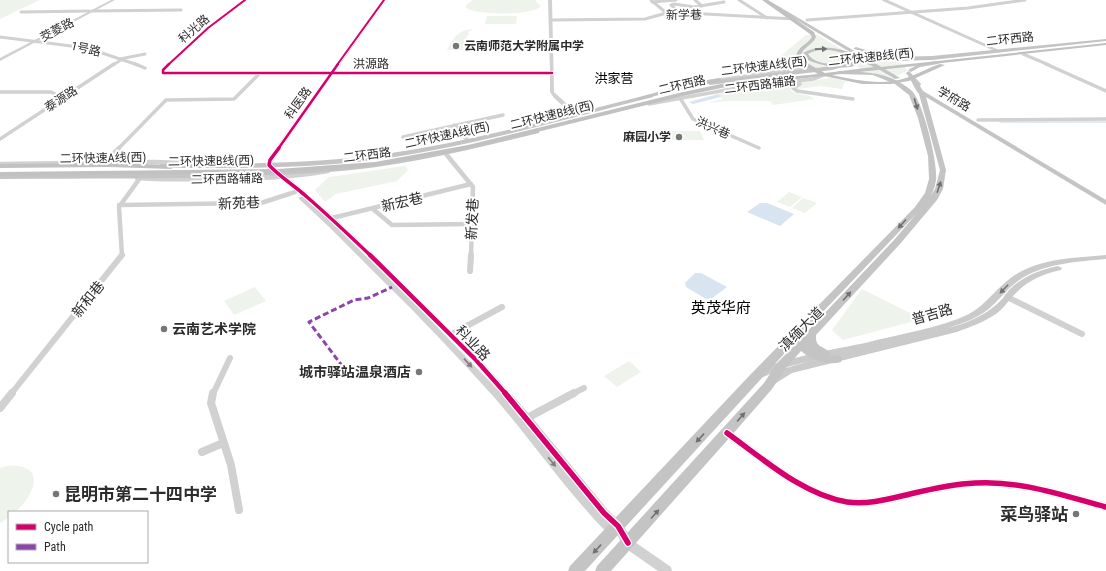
<svg xmlns="http://www.w3.org/2000/svg" width="1106" height="571" font-family="'Roboto Condensed','Noto Sans SC',sans-serif">
<style>
.green{fill:#eef3eb}
.water{fill:#d8e4ef}
.lines{fill:none;stroke-linecap:round;stroke-linejoin:round}
.stream{stroke:#d8e4ef;stroke-width:1.5}
.river{fill:#d8e4ef;fill-rule:evenodd}
.minor-far4{stroke:#d1d1d1;stroke-width:3}
.minor-far3{stroke:#d1d1d1;stroke-width:3.5}
.minor-far2{stroke:#d1d1d1;stroke-width:4.5}
.minor-far1{stroke:#d1d1d1;stroke-width:6}
.minor{stroke:#d1d1d1;stroke-width:8}
.tertiary{fill:#d1d1d1;fill-rule:evenodd}
.secondary{fill:#cacaca;fill-rule:evenodd}
.primary{fill:#c4c4c4;fill-rule:evenodd}
.trunk{fill:#c1c1c1;fill-rule:evenodd}
.quiet{stroke:#8e44ad;stroke-width:3;stroke-dasharray:6 3;stroke-linecap:butt}
.cycleway-far4-casing{stroke:#fff;stroke-width:3.5}
.cycleway-far3-casing{stroke:#fff;stroke-width:4}
.cycleway-far2-casing{stroke:#fff;stroke-width:5.5}
.cycleway-far1-casing{stroke:#fff;stroke-width:7}
.cycleway-casing{stroke:#fff;stroke-width:8}
.cycleway-far4{stroke:#d6006c;stroke-width:2}
.cycleway-far3{stroke:#d6006c;stroke-width:2.5}
.cycleway-far2{stroke:#d6006c;stroke-width:3.5}
.cycleway-far1{stroke:#d6006c;stroke-width:4.5}
.cycleway{stroke:#d6006c;stroke-width:5.5}
.oneway{fill:#6f6f6f}
.oneway2{fill:#707070}
.oneway3{fill:#737373}
.oneway4{fill:#7e7e7e}
.poi-dot{fill:#767676;stroke:#fff;stroke-width:1.5}
.labels{text-anchor:middle;stroke-width:4;stroke-linejoin:round;paint-order:stroke}
.far-street-label{font-size:12px;fill:#2c2c2c;stroke:#fff}
.far-poi-label{font-size:12px;font-weight:bold;fill:#2c2c2c;stroke:#fff;text-anchor:start}
.far-quarter-label{font-size:13px;fill:#000;stroke:#fff}
.street-label{font-size:14px;fill:#2c2c2c;stroke:#fff}
.poi-label{font-size:14px;font-weight:bold;fill:#2c2c2c;stroke:#fff;text-anchor:start}
.neighbourhood-label{font-size:15px;fill:#000;stroke:#fff}
.near-poi-label{font-size:17px;font-weight:bold;fill:#2c2c2c;stroke:#fff;text-anchor:start}
</style>
<rect width="100%" height="100%" fill="#fff"/>
<!-- green -->
<g class="green">
<path d="M 0,0 L 40,0 L 0,19 Z"/>
<path d="M 473,0 L 536,0 L 536,2 L 541,6 C 533,16 476,15 466,8 L 466,5 Z"/>
<path d="M 487,16 L 517,16 L 516,24 L 485,24 Z"/>
<path d="M 473,29 L 468,32 L 469,34 L 466,38 L 469,39 L 465,50 L 447,50 C 453,38 459,29 473,29 Z"/>
<path d="M 806,35 L 818,35 L 842,50 L 844,53 L 841,60 L 824,67 L 769,70 L 766,68 Z"/>
<path d="M 870,57 C 881,58 902,58 907,70 C 898,81 864,74 855,65 L 857,60 Z"/>
<path d="M 831,78 L 845,81 L 842,89 L 820,86 L 790,90 C 797,96 807,92 814,99 L 773,105 L 770,101 L 730,101 L 707,103 L 723,99 L 716,94 Z"/>
<path d="M 667,131 L 700,131 L 704,140 L 671,140 Z"/>
<path d="M 405,166 L 408,170 L 397,181 L 336,194 L 325,202 L 315,190 L 329,177 Z"/>
<path d="M 789,192 L 802,197 L 790,207 L 777,202 Z"/>
<path d="M 803,198 L 817,203 L 805,213 L 792,208 Z"/>
<path d="M 255,287 L 266,301 L 234,315 L 224,301 Z"/>
<path d="M 862,289 L 922,319 L 843,340 L 832,330 Z"/>
<path d="M 629,361 L 641,372 L 617,387 L 604,376 Z"/>
<path d="M 7,466 C 47,463 36,494 15,512 L 9,512 L 9,517 L 0,523 L 0,468 Z"/>
</g>
<!-- water -->
<g class="water">
<path d="M 760,203 L 767,203 L 794,214 L 780,226 L 747,212 Z"/>
<path d="M 695,273 L 701,273 L 727,287 L 711,299 L 706,299 L 686,287 L 685,283 Z"/>
</g>
<g class="lines">
<!-- stream -->
<path class="stream" d="M 1000,122 L 1106,122"/>
<!-- river -->
<path class="river" d="M 718,94 L 721,96 L 720,97 L 693,104 L 689,102 Z"/>
<!-- minor-far4 -->
<g class="minor-far4">
<path d="M 651,0 L 664,11 L 677,10 L 671,5 L 674,4 L 694,7 L 724,2"/>
<path d="M 695,0 L 702,6"/>
<path d="M 739,0 L 767,18"/>
<path d="M 884,0 L 998,51"/>
<path d="M 652,2 L 676,0"/>
<path d="M 92,11 L 181,10"/>
<path d="M 21,12 L 89,11"/>
<path d="M 551,20 L 645,19 L 670,12 L 795,19"/>
<path d="M 807,20 L 968,8 L 1025,0"/>
<path d="M 0,37 L 87,48 L 138,65"/>
<path d="M 1023,54 L 1049,65"/>
<path d="M 120,59 L 145,54"/>
<path d="M 113,65 L 121,60"/>
</g>
<!-- minor-far3 -->
<g class="minor-far3">
<path d="M 135,64 L 145,68"/>
<path d="M 1046,64 L 1106,91"/>
<path d="M 797,81 L 800,84 L 793,88 L 797,91 L 853,99"/>
<path d="M 692,84 L 795,69 L 812,70"/>
<path d="M 0,92 L 51,92 L 63,98"/>
<path d="M 680,98 L 693,119 L 759,148"/>
<path d="M 649,104 L 737,88 L 813,79 L 824,75"/>
<path d="M 978,120 L 1106,119"/>
<path d="M 454,125 L 468,141"/>
<path d="M 403,137 L 503,115"/>
<path d="M 0,139 L 114,64"/>
<path d="M 118,149 L 166,100 L 234,99 L 259,74"/>
</g>
<!-- minor-far2 -->
<g class="minor-far2">
<path d="M 446,154 L 473,187 L 471,256"/>
<path d="M 104,163 L 119,148"/>
<path d="M 0,164 L 154,162 L 217,164"/>
<path d="M 137,178 C 162,180 186,179 211,179 C 250,179 289,178 328,171"/>
<path d="M 119,205 L 261,203 L 295,192"/>
<path d="M 373,209 L 392,225 L 472,224"/>
<path d="M 332,218 L 471,184"/>
<path d="M 122,256 L 119,207 L 140,178"/>
</g>
<!-- minor-far1 -->
<g class="minor-far1">
<path d="M 470,271 L 471,255"/>
<path d="M 1007,297 L 1082,334"/>
<path d="M 450,335 L 502,307"/>
<path d="M 11,394 L 122,255"/>
<path d="M 213,394 L 230,358"/>
<path d="M 572,394 L 584,388"/>
</g>
<!-- minor -->
<g class="minor">
<path d="M 213,393 L 211,403 L 231,465 L 239,510"/>
<path d="M 0,408 L 12,393"/>
<path d="M 527,418 L 574,393"/>
<path d="M 727,433 C 762,458 803,495 847,502 C 868,505 889,499 910,494 C 931,489 954,484 975,483 C 1020,480 1064,496 1106,507"/>
<path d="M 202,452 L 223,443"/>
</g>
<!-- tertiary -->
<g class="tertiary">
<path d="M 111,0 L 115,0 L 0,61 L 0,58 Z"/>
<path d="M 243,0 L 247,0 L 209,29 L 165,70 L 165,72 L 331,72 L 382,0 L 386,0 L 335,72 L 550,72 L 548,0 L 552,0 L 554,92 L 578,114 L 578,116 L 574,116 L 554,98 L 550,92 L 550,74 L 333,74 L 273,160 L 272,165 L 278,172 L 292,181 L 334,217 L 479,358 L 530,415 L 608,510 L 622,523 L 632,540 L 671,567 L 672,571 L 658,571 L 622,546 L 617,534 L 613,537 L 609,535 C 567,492 533,442 493,396 C 457,356 420,317 382,280 C 354,252 328,225 299,199 L 299,197 L 303,197 L 328,219 L 415,304 L 496,388 L 473,362 L 330,219 L 288,183 L 274,174 L 267,166 L 267,160 L 329,74 L 162,74 L 162,69 L 207,27 Z"/>
</g>
<!-- secondary -->
<path class="secondary" d="M 1106,255 L 1106,259 C 1076,262 1043,263 1018,281 C 1008,288 1002,297 993,305 C 981,317 964,323 948,328 C 965,324 984,316 997,304 C 1002,300 1005,295 1009,290 C 1023,276 1040,270 1058,266 L 1062,268 L 1061,270 C 1043,274 1028,280 1015,294 C 1008,301 1004,308 996,314 C 984,322 970,327 957,332 L 792,373 L 773,385 L 770,384 L 768,381 L 770,378 L 786,368 L 810,361 L 787,367 L 761,378 L 758,376 L 756,374 C 765,360 849,347 869,342 C 900,334 940,328 969,314 C 986,305 996,288 1012,277 C 1039,258 1075,258 1106,255 Z"/>
<!-- primary -->
<g class="primary">
<path d="M 763,0 L 768,0 L 900,78 L 895,79 Z"/>
<path d="M 1106,39 L 1106,41 L 932,60 L 892,61 L 889,59 L 892,57 L 932,56 Z"/>
<path d="M 856,47 L 886,56 L 886,57 L 884,58 L 854,49 L 854,48 Z"/>
<path d="M 851,61 L 854,63 L 853,64 L 832,70 L 710,85 L 707,83 L 710,81 L 832,66 Z"/>
<path d="M 936,61 L 939,63 L 938,64 L 920,67 L 911,72 L 908,70 L 917,65 Z"/>
<path d="M 839,71 C 862,72 884,71 904,85 C 909,88 914,92 916,97 C 925,112 938,164 936,180 C 935,188 932,194 928,200 L 935,189 L 940,170 L 919,94 C 914,89 912,80 906,73 L 909,71 L 921,84 L 920,86 L 923,91 L 1106,200 L 1106,205 L 926,97 L 946,170 L 943,189 L 937,200 L 900,244 L 816,335 C 815,349 824,345 830,353 L 829,355 L 841,356 L 842,359 L 841,362 C 828,366 811,360 801,351 L 786,368 L 772,389 L 731,436 L 611,571 L 595,571 L 597,566 L 764,383 L 778,362 L 796,344 L 795,342 L 585,571 L 568,571 L 570,566 L 750,375 L 915,207 L 925,193 L 929,179 L 928,156 L 918,118 L 909,95 L 895,84 L 873,75 L 837,74 L 837,72 ZM 917,213 L 894,240 L 801,338 L 799,337 Z"/>
<path d="M 651,94 L 653,95 L 653,97 C 555,122 458,150 358,162 C 292,169 226,168 161,168 L 158,166 L 161,164 C 236,164 311,164 385,154 C 475,141 563,116 651,94 Z"/>
<path d="M 537,130 L 539,131 L 539,133 C 470,150 400,167 329,172 C 220,180 109,178 0,179 L 0,175 L 251,172 L 330,168 L 419,157 Z"/>
</g>
<!-- trunk -->
<g class="trunk">
<path d="M 762,0 L 767,0 L 814,32 L 816,37 C 813,45 802,47 801,56 L 807,63 L 825,73 L 874,67 C 855,58 828,42 808,54 C 816,67 840,64 853,63 L 856,65 C 846,71 816,65 806,59 L 803,53 C 828,39 858,55 881,67 L 1106,43 L 1106,45 L 832,75 C 855,80 883,86 906,78 C 918,74 928,68 940,64 L 945,65 L 909,81 L 891,84 L 862,84 L 824,76 L 726,87 L 683,96 L 468,149 L 375,166 L 278,173 L 0,176 L 0,172 L 278,169 L 375,162 L 468,145 L 683,92 L 726,83 L 818,74 L 803,66 L 796,56 C 798,46 807,45 812,37 L 810,34 Z"/>
<path d="M 719,78 L 721,79 L 721,81 L 681,89 L 640,100 L 637,98 L 681,85 Z"/>
<path d="M 109,163 L 171,165 L 174,167 L 171,169 L 109,167 L 0,168 L 0,164 Z"/>
</g>
<!-- quiet -->
<path class="quiet" d="M 343,367 L 309,322 L 354,300 L 368,298 L 392,287"/>
<!-- cycleway-far4 casing -->
<g class="cycleway-far4-casing">
<g id="cycleway-far4">
<path d="M 168,65 L 208,28 L 245,0"/>
<path d="M 337,65 L 384,0"/>
</g>
</g>
<!-- cycleway-far3 casing -->
<g class="cycleway-far3-casing">
<g id="cycleway-far3">
<path d="M 169,64 L 163,70 L 163,73 L 552,73"/>
<path d="M 278,149 L 338,64"/>
</g>
</g>
<!-- cycleway-far2 casing -->
<g class="cycleway-far2-casing">
<path id="cycleway-far2" d="M 279,148 L 270,160 L 269,165 C 280,177 295,186 307,197 C 329,216 350,236 371,256"/>
</g>
<!-- cycleway-far1 casing -->
<g class="cycleway-far1-casing">
<path id="cycleway-far1" d="M 370,255 L 476,360 L 506,394"/>
</g>
<!-- cycleway casing -->
<g class="cycleway-casing">
<g id="cycleway">
<path d="M 505,393 L 604,513 L 618,526 L 628,543"/>
<path d="M 727,433 C 762,458 803,495 847,502 C 868,505 889,499 910,494 C 931,489 954,484 975,483 C 1020,480 1064,496 1106,507"/>
</g>
</g>
<!-- cycleway-far4 -->
<use href="#cycleway-far4" class="cycleway-far4"/>
<!-- cycleway-far3 -->
<use href="#cycleway-far3" class="cycleway-far3"/>
<!-- cycleway-far2 -->
<use href="#cycleway-far2" class="cycleway-far2"/>
<!-- cycleway-far1 -->
<use href="#cycleway-far1" class="cycleway-far1"/>
<!-- cycleway -->
<use href="#cycleway" class="cycleway"/>
</g>
<!-- one-way arrows -->
<defs><path id="oneway-solid" d="M-6-.8H1V-3.2L6.5 0L1 3.2V.8H-6Z"/></defs>
<use class="oneway" href="#oneway-solid" transform="translate(821 49) rotate(-1)"/>
<g class="oneway2">
<use href="#oneway-solid" transform="translate(916 104) rotate(73)"/>
<use href="#oneway-solid" transform="translate(939 187) rotate(-71)"/>
<use href="#oneway-solid" transform="translate(902 224) rotate(132)"/>
<use href="#oneway-solid" transform="translate(847 296) rotate(-48)"/>
<use href="#oneway-solid" transform="translate(741 417) rotate(-49)"/>
<use href="#oneway-solid" transform="translate(700 438) rotate(133)"/>
<use href="#oneway-solid" transform="translate(655 514) rotate(-48)"/>
<use href="#oneway-solid" transform="translate(597 549) rotate(133)"/>
</g>
<use class="oneway3" href="#oneway-solid" transform="translate(1004 289) rotate(134)"/>
<g class="oneway4">
<use href="#oneway-solid" transform="translate(468 363) rotate(47)"/>
<use href="#oneway-solid" transform="translate(552 462) rotate(51)"/>
</g>
<!-- markers -->
<g class="poi-dot">
<circle cx="456" cy="46" r="4"/>
<circle cx="679" cy="137" r="4"/>
<circle cx="164" cy="329" r="4"/>
<circle cx="419" cy="372" r="4"/>
<circle cx="56" cy="494" r="4"/>
<circle cx="1076" cy="514" r="4"/>
</g>
<g class="labels">
<!-- far-street labels -->
<g class="far-street-label">
<text transform="translate(684 15) rotate(-1)" y="4">新学巷</text>
<text transform="translate(194 29) rotate(-41)" y="4">科光路</text>
<text transform="translate(57 30) rotate(-28)" y="4">茭菱路</text>
<text transform="translate(1010 39) rotate(-6)" y="4">二环西路</text>
<text transform="translate(86 49) rotate(13)" y="4">1号路</text>
<text transform="translate(871 57) rotate(-6)" y="4">二环快速B线(西)</text>
<text x="371" y="68">洪源路</text>
<text transform="translate(764 66) rotate(-7)" y="4">二环快速A线(西)</text>
<text transform="translate(682 85) rotate(-13)" y="4">二环西路</text>
<text transform="translate(760 85) rotate(-7)" y="4">二环西路辅路</text>
<text transform="translate(61 99) rotate(-33)" y="4">泰源路</text>
<text transform="translate(954 99) rotate(31)" y="4">学府路</text>
<text transform="translate(298 103) rotate(-54)" y="4">科医路</text>
<text transform="translate(552 115) rotate(-14)" y="4">二环快速B线(西)</text>
<text transform="translate(713 128) rotate(24)" y="4">洪兴巷</text>
<text transform="translate(447 135) rotate(-12)" y="4">二环快速A线(西)</text>
<text transform="translate(367 155) rotate(-7)" y="4">二环西路</text>
<text transform="translate(103 158) rotate(-1)" y="4">二环快速A线(西)</text>
<text transform="translate(211 161) rotate(-1)" y="4">二环快速B线(西)</text>
<text transform="translate(227 179) rotate(-1)" y="4">二环西路辅路</text>
</g>
<!-- far-poi labels -->
<g class="far-poi-label">
<text x="464" y="50">云南师范大学附属中学</text>
<text x="671" y="141" text-anchor="end">麻园小学</text>
</g>
<!-- far-quarter labels -->
<g class="far-quarter-label">
<text x="614" y="83">洪家营</text>
</g>
<!-- street labels -->
<g class="street-label">
<text transform="translate(402 202) rotate(-13)" y="5">新宏巷</text>
<text transform="translate(239 203) rotate(-3)" y="5">新苑巷</text>
<text transform="translate(472 219) rotate(-87)" y="5">新发巷</text>
<text transform="translate(88 299) rotate(-51)" y="5">新和巷</text>
<text transform="translate(932 314) rotate(-16)" y="5">普吉路</text>
<text transform="translate(801 329) rotate(-45)" y="5">滇缅大道</text>
<text transform="translate(473 343) rotate(46)" y="5">科业路</text>
</g>
<!-- poi labels -->
<g class="poi-label">
<text x="172" y="334">云南艺术学院</text>
<text x="411" y="377" text-anchor="end">城市驿站温泉酒店</text>
</g>
<!-- neighbourhood labels -->
<g class="neighbourhood-label">
<text x="721" y="313">英茂华府</text>
</g>
<!-- near-poi labels -->
<g class="near-poi-label">
<text x="64" y="500">昆明市第二十四中学</text>
<text x="1068" y="520" text-anchor="end">菜鸟驿站</text>
</g>
</g>
<!-- legend -->
<rect x="8" y="511" width="140" height="52" fill="#ffffff" stroke="#ababab"/>
<rect x="16" y="524" width="20" height="6" fill="#d6006c" stroke="#ababab"/>
<text x="44" y="531" font-size="12" fill="#2c2c2c">Cycle path</text>
<rect x="16" y="544" width="20" height="6" fill="#8e44ad" stroke="#ababab"/>
<text x="44" y="551" font-size="12" fill="#2c2c2c">Path</text>
</svg>
